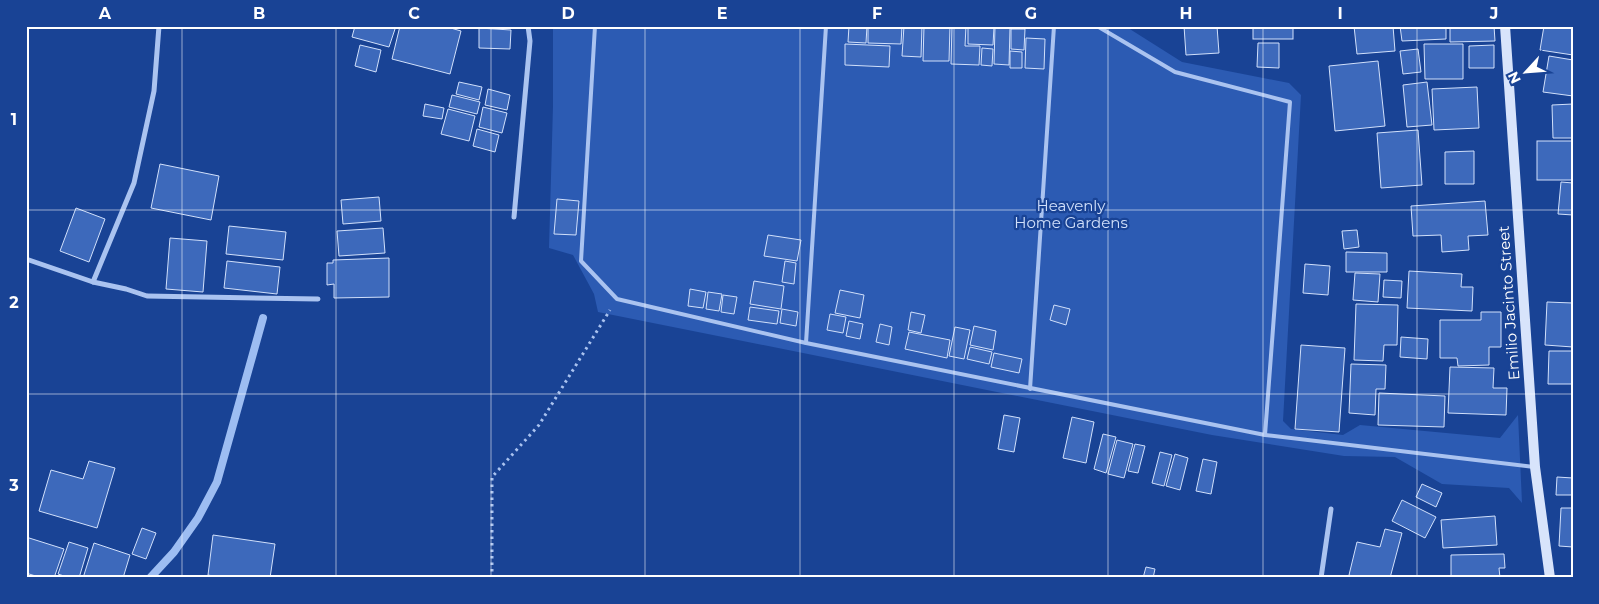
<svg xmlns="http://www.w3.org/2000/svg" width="1599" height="604" font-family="Montserrat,sans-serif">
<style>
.green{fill:#2c5bb3}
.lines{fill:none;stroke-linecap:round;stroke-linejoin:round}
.stream{stroke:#9dbdf2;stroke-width:8}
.building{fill:#3d69bb;stroke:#d1e0fb}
.path{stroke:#aac3f0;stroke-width:3;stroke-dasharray:2.5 4;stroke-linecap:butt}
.lane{stroke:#aac3f0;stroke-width:4}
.street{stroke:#aac3f0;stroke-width:5}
.secondary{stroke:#d8e4fb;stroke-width:10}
.grid{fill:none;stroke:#fff;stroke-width:1;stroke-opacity:0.55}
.labels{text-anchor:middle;stroke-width:4.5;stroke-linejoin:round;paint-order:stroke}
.park-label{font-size:15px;fill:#d1e0fb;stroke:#194395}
.street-label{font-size:15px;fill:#fff;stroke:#194395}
.neatline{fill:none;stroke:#fff;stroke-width:2}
.grid-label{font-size:16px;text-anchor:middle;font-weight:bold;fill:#fff}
</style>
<rect width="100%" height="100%" fill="#194395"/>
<!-- green -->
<path class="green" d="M 553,26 L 1125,26 L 1182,62 L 1289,83 L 1301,95 L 1283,421 L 1291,429 L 1343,435 L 1360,425 L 1500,438 L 1518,415 L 1522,503 L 1509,488 L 1442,484 L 1395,457 L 1344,456 L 1212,435 L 598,312 L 594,294 L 573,255 L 549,248 L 553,106 Z"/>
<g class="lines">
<!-- stream -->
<path class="stream" d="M 150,578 L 174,552 L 198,518 L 217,482 L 263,318"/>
</g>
<!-- building -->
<g class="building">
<path d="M 355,26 L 396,26 L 389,47 L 352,37 Z"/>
<path d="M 400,26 L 444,26 L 461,31 L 450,74 L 392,59 Z"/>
<path d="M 849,26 L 867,26 L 866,43 L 848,42 Z"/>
<path d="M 868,26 L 902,26 L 901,44 L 868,43 Z"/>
<path d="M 904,26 L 922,26 L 921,57 L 902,56 Z"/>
<path d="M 924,26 L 950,26 L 949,61 L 923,61 Z"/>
<path d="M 952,26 L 966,26 L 965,46 L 980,46 L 979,65 L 951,64 Z"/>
<path d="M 968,26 L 994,27 L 993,45 L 968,44 Z"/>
<path d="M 1184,26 L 1217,26 L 1219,53 L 1186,55 Z"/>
<rect x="1253" y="26" width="40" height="13"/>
<path d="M 1354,26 L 1393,26 L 1395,51 L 1357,54 Z"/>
<path d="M 1400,26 L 1446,26 L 1446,39 L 1402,41 Z"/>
<path d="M 1450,26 L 1494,26 L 1495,41 L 1450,42 Z"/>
<path d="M 1544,26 L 1573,26 L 1573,55 L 1540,50 Z"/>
<path d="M 995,27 L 1010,28 L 1009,65 L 994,64 Z"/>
<path d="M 479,28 L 511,30 L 510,49 L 479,48 Z"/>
<path d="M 1011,29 L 1025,29 L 1024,50 L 1011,49 Z"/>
<path d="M 1026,38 L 1045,39 L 1044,69 L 1025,68 Z"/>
<path d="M 1258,43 L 1279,43 L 1279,68 L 1257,67 Z"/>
<path d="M 845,44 L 890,46 L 889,67 L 845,65 Z"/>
<path d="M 1424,44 L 1463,44 L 1463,79 L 1425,79 Z"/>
<path d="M 360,45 L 381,50 L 376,72 L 355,66 Z"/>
<path d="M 1494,45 L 1494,68 L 1469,68 L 1469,46 Z"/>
<path d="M 982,48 L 993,49 L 992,66 L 981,65 Z"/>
<path d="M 1418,49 L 1421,72 L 1403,74 L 1400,51 Z"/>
<path d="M 1010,51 L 1022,52 L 1022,68 L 1010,68 Z"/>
<path d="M 1549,56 L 1573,60 L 1573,96 L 1543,92 Z"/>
<path d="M 1378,61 L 1385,126 L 1335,131 L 1329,66 Z"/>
<path d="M 459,82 L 482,87 L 479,100 L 456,94 Z"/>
<path d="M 1427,82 L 1432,125 L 1407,127 L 1403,85 Z"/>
<path d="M 1477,87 L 1479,128 L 1434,130 L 1432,89 Z"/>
<path d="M 488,89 L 510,95 L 507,110 L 485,105 Z"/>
<path d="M 452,95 L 480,102 L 477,114 L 449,107 Z"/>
<path d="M 425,104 L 444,108 L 442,119 L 423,116 Z"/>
<path d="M 1573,104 L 1573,138 L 1553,138 L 1552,105 Z"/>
<path d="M 483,107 L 507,113 L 502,133 L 479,127 Z"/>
<path d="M 448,109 L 475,116 L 469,141 L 441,134 Z"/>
<path d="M 477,129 L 499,135 L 495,152 L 473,146 Z"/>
<path d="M 1418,130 L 1422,185 L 1381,188 L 1377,133 Z"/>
<rect x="1537" y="141" width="36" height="39"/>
<path d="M 1474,151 L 1474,184 L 1445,184 L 1445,152 Z"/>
<path d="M 160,164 L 219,176 L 211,220 L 151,208 Z"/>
<path d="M 1561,182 L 1573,183 L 1573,215 L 1558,214 Z"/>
<path d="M 379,197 L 381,221 L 343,224 L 341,200 Z"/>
<path d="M 557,199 L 579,201 L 576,235 L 554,234 Z"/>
<path d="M 1485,201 L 1488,235 L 1468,236 L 1469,250 L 1442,252 L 1441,235 L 1413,236 L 1411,206 Z"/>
<path d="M 76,208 L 105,219 L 89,262 L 60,251 Z"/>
<path d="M 229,226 L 286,232 L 283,260 L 226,254 Z"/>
<path d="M 383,228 L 385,253 L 339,256 L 337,231 Z"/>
<path d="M 1357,230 L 1359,247 L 1344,249 L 1342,231 Z"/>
<path d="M 768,235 L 801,240 L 797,261 L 764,256 Z"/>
<path d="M 170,238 L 207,241 L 203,292 L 166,289 Z"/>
<path d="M 1346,252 L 1387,253 L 1387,272 L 1346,272 Z"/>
<path d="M 389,258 L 389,297 L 334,298 L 334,284 L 327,285 L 327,263 L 333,263 L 333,260 Z"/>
<path d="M 227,261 L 280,267 L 277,294 L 224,288 Z"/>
<path d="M 785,261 L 796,263 L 794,284 L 782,282 Z"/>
<path d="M 1305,264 L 1330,266 L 1328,295 L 1303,293 Z"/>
<path d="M 1409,271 L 1462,274 L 1461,287 L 1473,287 L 1472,311 L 1407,308 Z"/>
<path d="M 1355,273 L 1380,274 L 1378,302 L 1353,300 Z"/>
<path d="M 1384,280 L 1402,281 L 1401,298 L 1383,297 Z"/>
<path d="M 754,281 L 784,286 L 781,309 L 750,304 Z"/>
<path d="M 690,289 L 706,292 L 703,308 L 688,306 Z"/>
<path d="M 840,290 L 864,295 L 860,318 L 835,313 Z"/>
<path d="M 708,292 L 722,294 L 719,311 L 706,309 Z"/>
<path d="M 723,295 L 737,297 L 734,314 L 721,312 Z"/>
<path d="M 1547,302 L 1573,303 L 1573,347 L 1545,345 Z"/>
<path d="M 1356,304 L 1398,305 L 1397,345 L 1384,345 L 1383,361 L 1354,360 Z"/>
<path d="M 1054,305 L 1070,309 L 1066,325 L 1050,320 Z"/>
<path d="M 750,307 L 779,311 L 777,324 L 748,320 Z"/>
<path d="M 782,309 L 798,312 L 796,326 L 780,323 Z"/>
<path d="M 911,312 L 925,315 L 921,333 L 908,330 Z"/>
<path d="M 1481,312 L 1501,312 L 1501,347 L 1489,347 L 1489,365 L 1458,366 L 1457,358 L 1440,358 L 1440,320 L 1481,320 Z"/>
<path d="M 830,314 L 846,317 L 843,333 L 827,330 Z"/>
<path d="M 849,321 L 863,324 L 860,339 L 846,336 Z"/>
<path d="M 880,324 L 892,327 L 889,345 L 876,342 Z"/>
<path d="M 974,326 L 996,331 L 993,350 L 970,345 Z"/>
<path d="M 955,327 L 970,330 L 964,359 L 949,356 Z"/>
<path d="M 909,332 L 950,340 L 947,358 L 905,349 Z"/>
<path d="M 1401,337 L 1428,339 L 1427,359 L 1400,357 Z"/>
<path d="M 1301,345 L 1345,348 L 1339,432 L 1295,429 Z"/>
<path d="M 970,347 L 992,352 L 989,364 L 967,359 Z"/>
<path d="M 1549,351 L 1573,351 L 1573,384 L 1548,384 Z"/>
<path d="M 994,353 L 1022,359 L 1019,373 L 991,367 Z"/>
<path d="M 1351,364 L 1386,365 L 1385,389 L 1376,389 L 1375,415 L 1349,413 Z"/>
<path d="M 1450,367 L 1494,368 L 1493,388 L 1507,388 L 1506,415 L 1448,413 Z"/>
<path d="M 1379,393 L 1445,396 L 1444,427 L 1378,425 Z"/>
<path d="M 1004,415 L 1020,418 L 1014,452 L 998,449 Z"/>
<path d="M 1072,417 L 1094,422 L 1086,463 L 1063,458 Z"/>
<path d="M 1103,434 L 1116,437 L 1106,473 L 1094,469 Z"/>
<path d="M 1117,440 L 1133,444 L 1124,478 L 1108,474 Z"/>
<path d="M 1135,444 L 1145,446 L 1138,473 L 1128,471 Z"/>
<path d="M 1160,452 L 1172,455 L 1164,486 L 1152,483 Z"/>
<path d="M 1175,454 L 1188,458 L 1180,490 L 1166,486 Z"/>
<path d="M 1203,459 L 1217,462 L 1211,494 L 1196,491 Z"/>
<path d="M 89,461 L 115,468 L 97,528 L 39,511 L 51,470 L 83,479 Z"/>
<path d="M 1557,477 L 1573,478 L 1573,495 L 1556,495 Z"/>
<path d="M 1422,484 L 1442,493 L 1436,507 L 1416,497 Z"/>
<path d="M 1402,500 L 1436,517 L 1425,538 L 1392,521 Z"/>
<path d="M 1561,508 L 1573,508 L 1573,547 L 1559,546 Z"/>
<path d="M 1495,516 L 1497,545 L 1443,548 L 1441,520 Z"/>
<path d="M 142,528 L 156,533 L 146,559 L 132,554 Z"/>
<path d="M 1385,529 L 1402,533 L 1390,578 L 1359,578 L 1349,575 L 1357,542 L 1380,547 Z"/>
<path d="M 213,535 L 275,544 L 270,578 L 224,578 L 208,575 Z"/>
<path d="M 26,537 L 64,549 L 54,578 L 42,578 L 26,573 Z"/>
<path d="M 69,542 L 88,548 L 79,578 L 70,578 L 58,574 Z"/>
<path d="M 94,543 L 130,555 L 123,578 L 83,578 Z"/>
<path d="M 1504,554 L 1505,568 L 1499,568 L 1500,578 L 1451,578 L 1451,555 Z"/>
<path d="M 1146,567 L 1155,569 L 1153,578 L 1143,578 Z"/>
</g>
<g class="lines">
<!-- path -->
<path class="path" d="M 492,578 L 492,477 L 539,425 L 610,310"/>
<!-- lane -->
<g class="lane">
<path d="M 595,26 L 581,261 L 617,299 L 806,343 L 1265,435 L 1534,467"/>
<path d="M 1097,26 L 1175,72 L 1290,102 L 1265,435"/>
<path d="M 806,343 L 826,26"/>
<path d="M 1030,389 L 1054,26"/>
</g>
<!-- street -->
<g class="street">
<path d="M 514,217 L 530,41 L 528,26"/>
<path d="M 26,259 L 93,282 L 126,289 L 147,296 L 318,299"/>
<path d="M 93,282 L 134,183 L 154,91 L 159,26"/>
<path d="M 1321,578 L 1331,509"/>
</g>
<!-- secondary -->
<path class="secondary" d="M 1505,26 L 1535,467 L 1550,578"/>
</g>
<!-- grid -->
<path class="grid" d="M 182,26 L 182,578M 336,26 L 336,578M 491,26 L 491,578M 645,26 L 645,578M 800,26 L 800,578M 954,26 L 954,578M 1108,26 L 1108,578M 1263,26 L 1263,578M 1417,26 L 1417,578M 26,210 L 1573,210M 26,394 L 1573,394"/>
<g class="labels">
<!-- park labels -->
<g class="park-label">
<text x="1071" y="211">Heavenly<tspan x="1071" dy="17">Home Gardens</tspan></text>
</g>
<!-- street labels -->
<g class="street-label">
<text transform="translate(1509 303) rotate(-94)" y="5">Emilio Jacinto Street</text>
</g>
</g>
<!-- border -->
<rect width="1599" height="604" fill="none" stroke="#194395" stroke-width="55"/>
<!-- north arrow -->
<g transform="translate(1526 72) rotate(244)" stroke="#194395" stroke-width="4" paint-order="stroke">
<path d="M0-4L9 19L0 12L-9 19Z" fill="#ffffff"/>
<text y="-8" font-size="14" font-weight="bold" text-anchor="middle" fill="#ffffff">N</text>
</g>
<rect x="28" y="28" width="1544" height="548" class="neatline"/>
<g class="grid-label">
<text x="105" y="19">A</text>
<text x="259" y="19">B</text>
<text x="414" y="19">C</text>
<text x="568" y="19">D</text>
<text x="722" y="19">E</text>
<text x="877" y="19">F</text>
<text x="1031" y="19">G</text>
<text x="1186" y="19">H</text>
<text x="1340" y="19">I</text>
<text x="1494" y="19">J</text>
<text x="14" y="125">1</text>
<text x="14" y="308">2</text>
<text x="14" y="491">3</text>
</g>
</svg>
